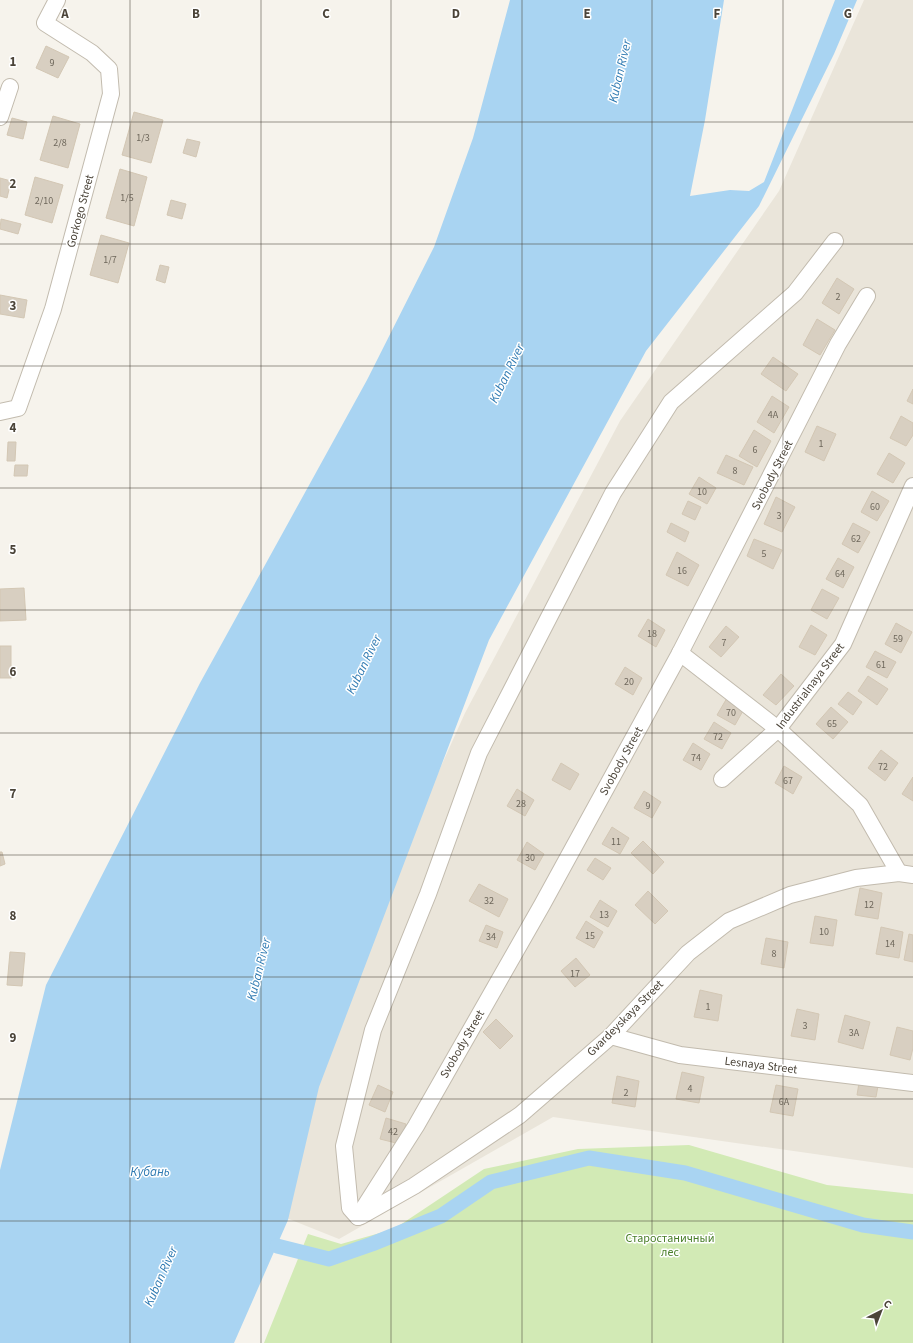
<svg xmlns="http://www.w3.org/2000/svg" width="913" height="1343" font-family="'Source Sans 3',sans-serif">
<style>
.residential{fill:#eae5da}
.green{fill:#d2eab5}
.water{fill:#a9d4f2}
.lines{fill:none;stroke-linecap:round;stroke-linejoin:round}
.canal{stroke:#a9d4f2;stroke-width:15}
.building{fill:#d8cfc1;stroke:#d3c7b4}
.minor-casing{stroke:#c2bbae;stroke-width:18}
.minor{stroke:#fff;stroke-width:16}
.grid{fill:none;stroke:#4b4439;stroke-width:1;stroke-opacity:0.55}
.labels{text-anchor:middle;stroke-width:3;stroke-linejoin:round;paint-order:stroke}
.number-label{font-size:10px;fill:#6e675b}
.street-label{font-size:12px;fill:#4b4439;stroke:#fff}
.park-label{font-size:12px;fill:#4a7f2a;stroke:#fff}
.water-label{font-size:13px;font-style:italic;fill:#2e7ab2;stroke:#fff}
.grid-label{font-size:13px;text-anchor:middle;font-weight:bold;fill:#4b4439;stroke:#fff;stroke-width:3;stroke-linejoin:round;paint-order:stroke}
</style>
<rect width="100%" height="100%" fill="#f6f3ec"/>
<!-- residential -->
<path class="residential" d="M 864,0 L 913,0 L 913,1168 L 553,1117 L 339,1239 L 279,1215 L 327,1020 L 465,713 L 620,421 L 779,191 Z"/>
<!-- green -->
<path class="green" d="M 689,1145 L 827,1185 L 913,1194 L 913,1343 L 264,1343 L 308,1234 L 341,1244 L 394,1229 L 484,1169 L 578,1149 Z"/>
<!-- water -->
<path class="water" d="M 510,0 L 724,0 L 705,120 L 690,196 L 730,190 L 749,191 L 764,182 L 835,0 L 857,0 L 834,54 L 759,206 L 646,351 L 489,640 L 319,1087 L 288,1220 L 234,1343 L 0,1343 L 0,1170 L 46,985 L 200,683 L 367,380 L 434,247 L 473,138 Z"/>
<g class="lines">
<!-- canal -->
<path class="canal" d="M 277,1246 L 329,1259 L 372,1244 L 441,1216 L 491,1182 L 589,1158 L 685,1173 L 863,1225 L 913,1232"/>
</g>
<!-- building -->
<g class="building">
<path d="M 46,46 L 69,57 L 58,78 L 36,68 Z"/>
<path d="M 134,112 L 163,120 L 151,163 L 122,155 Z"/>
<path d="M 53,116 L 80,124 L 68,168 L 40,160 Z"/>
<path d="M 12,118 L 27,122 L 23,139 L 7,135 Z"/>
<path d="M 187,139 L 200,142 L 196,157 L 183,153 Z"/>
<path d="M 120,169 L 147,177 L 134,226 L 106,218 Z"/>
<path d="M 35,177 L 63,185 L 52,223 L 25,215 Z"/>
<path d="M 0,178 L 11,181 L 7,198 L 0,196 Z"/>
<path d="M 171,200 L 186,204 L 182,219 L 167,215 Z"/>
<path d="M 1,219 L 21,224 L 18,234 L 0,229 Z"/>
<path d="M 101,235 L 129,243 L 118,283 L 90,275 Z"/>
<path d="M 160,265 L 169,267 L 165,283 L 156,280 Z"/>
<path d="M 837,278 L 854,289 L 839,314 L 822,303 Z"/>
<path d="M 0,295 L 27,300 L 24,318 L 0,314 Z"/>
<path d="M 817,319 L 835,330 L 820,355 L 803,345 Z"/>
<path d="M 773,357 L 798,374 L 786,391 L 761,374 Z"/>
<path d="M 913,389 L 913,404 L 907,401 Z"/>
<path d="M 772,396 L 789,407 L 774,433 L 757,422 Z"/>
<path d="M 901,416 L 913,423 L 913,435 L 906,446 L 890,438 Z"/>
<path d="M 817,426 L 836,434 L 824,461 L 805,452 Z"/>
<path d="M 754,430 L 771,441 L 757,467 L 739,456 Z"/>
<path d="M 8,442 L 16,442 L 15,461 L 7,461 Z"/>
<path d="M 889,453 L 905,463 L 893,483 L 877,474 Z"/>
<path d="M 726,455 L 753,467 L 744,485 L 717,473 Z"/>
<path d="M 15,465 L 28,465 L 27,476 L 14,476 Z"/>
<path d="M 699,477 L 716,488 L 707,504 L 689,494 Z"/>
<path d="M 872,491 L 889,501 L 877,521 L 861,512 Z"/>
<path d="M 776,497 L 795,507 L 782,532 L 764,524 Z"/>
<path d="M 688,501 L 701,507 L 695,520 L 682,514 Z"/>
<path d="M 671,523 L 689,532 L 685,542 L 667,532 Z"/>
<path d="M 853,523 L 870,532 L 858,553 L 842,544 Z"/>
<path d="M 754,539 L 782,550 L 773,569 L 747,556 Z"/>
<path d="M 677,552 L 699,565 L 688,586 L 666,575 Z"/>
<path d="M 838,558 L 854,567 L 843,588 L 826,579 Z"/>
<path d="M 24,588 L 26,620 L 0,621 L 0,589 Z"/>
<path d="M 822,589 L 839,598 L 827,619 L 811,610 Z"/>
<path d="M 648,619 L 665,630 L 656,647 L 638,636 Z"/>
<path d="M 896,623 L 912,632 L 901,653 L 885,644 Z"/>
<path d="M 811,625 L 827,635 L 815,655 L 799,647 Z"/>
<path d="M 726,626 L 739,637 L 721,657 L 709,647 Z"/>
<rect x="0" y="646" width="11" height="32"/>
<path d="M 875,651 L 896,662 L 887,678 L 866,667 Z"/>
<path d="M 625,667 L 642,678 L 633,695 L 615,684 Z"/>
<path d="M 781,674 L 794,686 L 776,705 L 763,695 Z"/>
<path d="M 868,676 L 888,689 L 877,705 L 858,691 Z"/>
<path d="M 848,692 L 862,702 L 853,715 L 838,704 Z"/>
<path d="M 727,698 L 744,709 L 735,725 L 717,715 Z"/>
<path d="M 831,707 L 848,722 L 833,739 L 816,724 Z"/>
<path d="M 714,722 L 731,733 L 722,749 L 704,739 Z"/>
<path d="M 693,743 L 710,754 L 701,770 L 683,760 Z"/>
<path d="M 881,750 L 898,763 L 885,781 L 868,768 Z"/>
<path d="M 561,763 L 579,774 L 570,790 L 552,780 Z"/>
<path d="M 784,766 L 802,777 L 793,794 L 775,783 Z"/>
<path d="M 913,777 L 913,801 L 902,794 Z"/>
<path d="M 517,789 L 534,800 L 525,816 L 507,806 Z"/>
<path d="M 644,791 L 661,802 L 652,818 L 634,808 Z"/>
<path d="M 612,827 L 629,838 L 620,854 L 602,844 Z"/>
<path d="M 643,841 L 664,862 L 653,874 L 631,853 Z"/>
<path d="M 527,842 L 544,854 L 535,870 L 517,860 Z"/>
<path d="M 0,852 L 2,852 L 5,864 L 0,866 Z"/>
<path d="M 595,858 L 611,868 L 603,880 L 587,870 Z"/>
<path d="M 479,884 L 508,899 L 499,917 L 469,901 Z"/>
<path d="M 860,888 L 882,893 L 878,919 L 855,915 Z"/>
<path d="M 648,891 L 668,911 L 655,924 L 635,905 Z"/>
<path d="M 600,900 L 617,911 L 608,927 L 590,917 Z"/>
<path d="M 815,916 L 837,920 L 833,946 L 810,943 Z"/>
<path d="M 586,921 L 603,932 L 594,948 L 576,938 Z"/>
<path d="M 486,925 L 503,932 L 497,948 L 479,941 Z"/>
<path d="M 881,927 L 903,932 L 899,958 L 876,954 Z"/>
<path d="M 909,934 L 913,935 L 913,962 L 904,960 Z"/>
<path d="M 766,938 L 788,942 L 784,968 L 761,964 Z"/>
<path d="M 10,952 L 25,953 L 22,986 L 7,985 Z"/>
<path d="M 576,958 L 590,975 L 575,987 L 561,971 Z"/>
<path d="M 700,990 L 722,995 L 718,1021 L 694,1017 Z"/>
<path d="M 797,1009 L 819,1014 L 815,1040 L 791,1036 Z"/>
<path d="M 845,1015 L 870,1022 L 863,1049 L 838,1042 Z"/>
<path d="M 496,1019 L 513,1036 L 500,1049 L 483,1032 Z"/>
<path d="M 897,1027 L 913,1031 L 913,1048 L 910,1060 L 890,1055 Z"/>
<path d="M 682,1072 L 704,1077 L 699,1103 L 676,1099 Z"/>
<path d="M 617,1076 L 639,1081 L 635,1107 L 612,1103 Z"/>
<path d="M 859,1083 L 878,1086 L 876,1097 L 857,1095 Z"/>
<path d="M 378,1085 L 393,1092 L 385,1112 L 369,1105 Z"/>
<path d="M 776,1085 L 798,1089 L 793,1116 L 770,1112 Z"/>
<path d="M 386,1118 L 406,1124 L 400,1144 L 380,1139 Z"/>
</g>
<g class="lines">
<!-- minor casing -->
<g class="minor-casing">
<g id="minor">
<path d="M 0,117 L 10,87"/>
<path d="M 0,412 L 18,408 L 53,309 L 111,94 L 109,69 L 92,53 L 45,23 L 57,0"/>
<path d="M 680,653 L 778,729 L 860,805 L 899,873"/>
<path d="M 722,779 L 778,729 L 843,644 L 913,486"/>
<path d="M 611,1036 L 680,1055 L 913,1083"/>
<path d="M 361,1216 L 414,1186 L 520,1115 L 611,1036 L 688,953 L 729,921 L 790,895 L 856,878 L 899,873 L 913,875"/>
<path d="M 358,1217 L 350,1208 L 344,1146 L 373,1030 L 428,894 L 479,753 L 613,493 L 671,402 L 795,293 L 835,241"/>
<path d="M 358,1217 L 416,1126 L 542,905 L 680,653 L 838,344 L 867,296"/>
</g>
</g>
<!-- minor -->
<use href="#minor" class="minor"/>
</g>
<!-- grid -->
<path class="grid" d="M 130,0 L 130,1343M 261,0 L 261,1343M 391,0 L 391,1343M 522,0 L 522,1343M 652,0 L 652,1343M 783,0 L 783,1343M 0,122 L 913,122M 0,244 L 913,244M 0,366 L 913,366M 0,488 L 913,488M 0,610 L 913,610M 0,733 L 913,733M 0,855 L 913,855M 0,977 L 913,977M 0,1099 L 913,1099M 0,1221 L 913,1221"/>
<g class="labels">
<!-- number labels -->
<g class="number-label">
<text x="52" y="66">9</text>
<text x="143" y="141">1/3</text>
<text x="60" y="146">2/8</text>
<text x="127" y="201">1/5</text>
<text x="44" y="204">2/10</text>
<text x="110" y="263">1/7</text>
<text x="838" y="300">2</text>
<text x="773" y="418">4А</text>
<text x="821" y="447">1</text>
<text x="755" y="453">6</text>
<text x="735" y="474">8</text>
<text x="702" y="495">10</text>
<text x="875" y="510">60</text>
<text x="779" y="519">3</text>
<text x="856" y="542">62</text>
<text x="764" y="557">5</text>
<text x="682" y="574">16</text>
<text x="840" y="577">64</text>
<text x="652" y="637">18</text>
<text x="898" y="642">59</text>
<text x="724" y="646">7</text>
<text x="881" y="668">61</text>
<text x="629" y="685">20</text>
<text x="731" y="716">70</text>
<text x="832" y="727">65</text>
<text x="718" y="740">72</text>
<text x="696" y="761">74</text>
<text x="883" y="770">72</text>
<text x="788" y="784">67</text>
<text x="521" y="807">28</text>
<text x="648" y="809">9</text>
<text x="616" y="845">11</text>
<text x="530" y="861">30</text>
<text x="489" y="904">32</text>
<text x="869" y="908">12</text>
<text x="604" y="918">13</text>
<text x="824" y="935">10</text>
<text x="590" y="939">15</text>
<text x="491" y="940">34</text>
<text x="890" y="947">14</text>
<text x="774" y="957">8</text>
<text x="575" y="977">17</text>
<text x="708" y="1010">1</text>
<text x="805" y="1029">3</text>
<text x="854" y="1036">3А</text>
<text x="690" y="1092">4</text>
<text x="626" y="1096">2</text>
<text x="784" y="1105">6А</text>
<text x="393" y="1135">42</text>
</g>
<!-- street labels -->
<g class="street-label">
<text transform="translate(80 211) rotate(-75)" y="4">Gorkogo Street</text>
<text transform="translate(772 475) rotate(-63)" y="4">Svobody Street</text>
<text transform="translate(810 686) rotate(-53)" y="4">Industrialnaya Street</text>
<text transform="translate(621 761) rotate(-61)" y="4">Svobody Street</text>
<text transform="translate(625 1018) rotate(-45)" y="4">Gvardeyskaya Street</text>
<text transform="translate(462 1044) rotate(-60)" y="4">Svobody Street</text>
<text transform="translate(761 1065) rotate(7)" y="4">Lesnaya Street</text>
</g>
<!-- park labels -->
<g class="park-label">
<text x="670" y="1242">Старостаничный<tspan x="670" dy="14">лес</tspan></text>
</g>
<!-- water labels -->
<g class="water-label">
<text transform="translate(619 71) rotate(-77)" y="5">Kuban River</text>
<text transform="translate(506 373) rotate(-64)" y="5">Kuban River</text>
<text transform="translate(363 664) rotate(-64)" y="5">Kuban River</text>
<text transform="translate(258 969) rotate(-76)" y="5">Kuban River</text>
<text x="150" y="1176">Кубань</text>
<text transform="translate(160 1276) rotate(-66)" y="5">Kuban River</text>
</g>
</g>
<g class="grid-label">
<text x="65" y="18">A</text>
<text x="196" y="18">B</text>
<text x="326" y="18">C</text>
<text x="456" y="18">D</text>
<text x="587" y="18">E</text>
<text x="717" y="18">F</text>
<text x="848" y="18">G</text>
<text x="13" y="66">1</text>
<text x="13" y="188">2</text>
<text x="13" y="310">3</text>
<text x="13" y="432">4</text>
<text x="13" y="554">5</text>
<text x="13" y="676">6</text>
<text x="13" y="798">7</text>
<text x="13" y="920">8</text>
<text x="13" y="1042">9</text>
</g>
<!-- north arrow -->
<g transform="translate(881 1311) rotate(42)" stroke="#ffffff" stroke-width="3" paint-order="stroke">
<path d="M0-3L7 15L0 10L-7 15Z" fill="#4b4439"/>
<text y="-6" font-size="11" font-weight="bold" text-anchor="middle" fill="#4b4439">С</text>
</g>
</svg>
